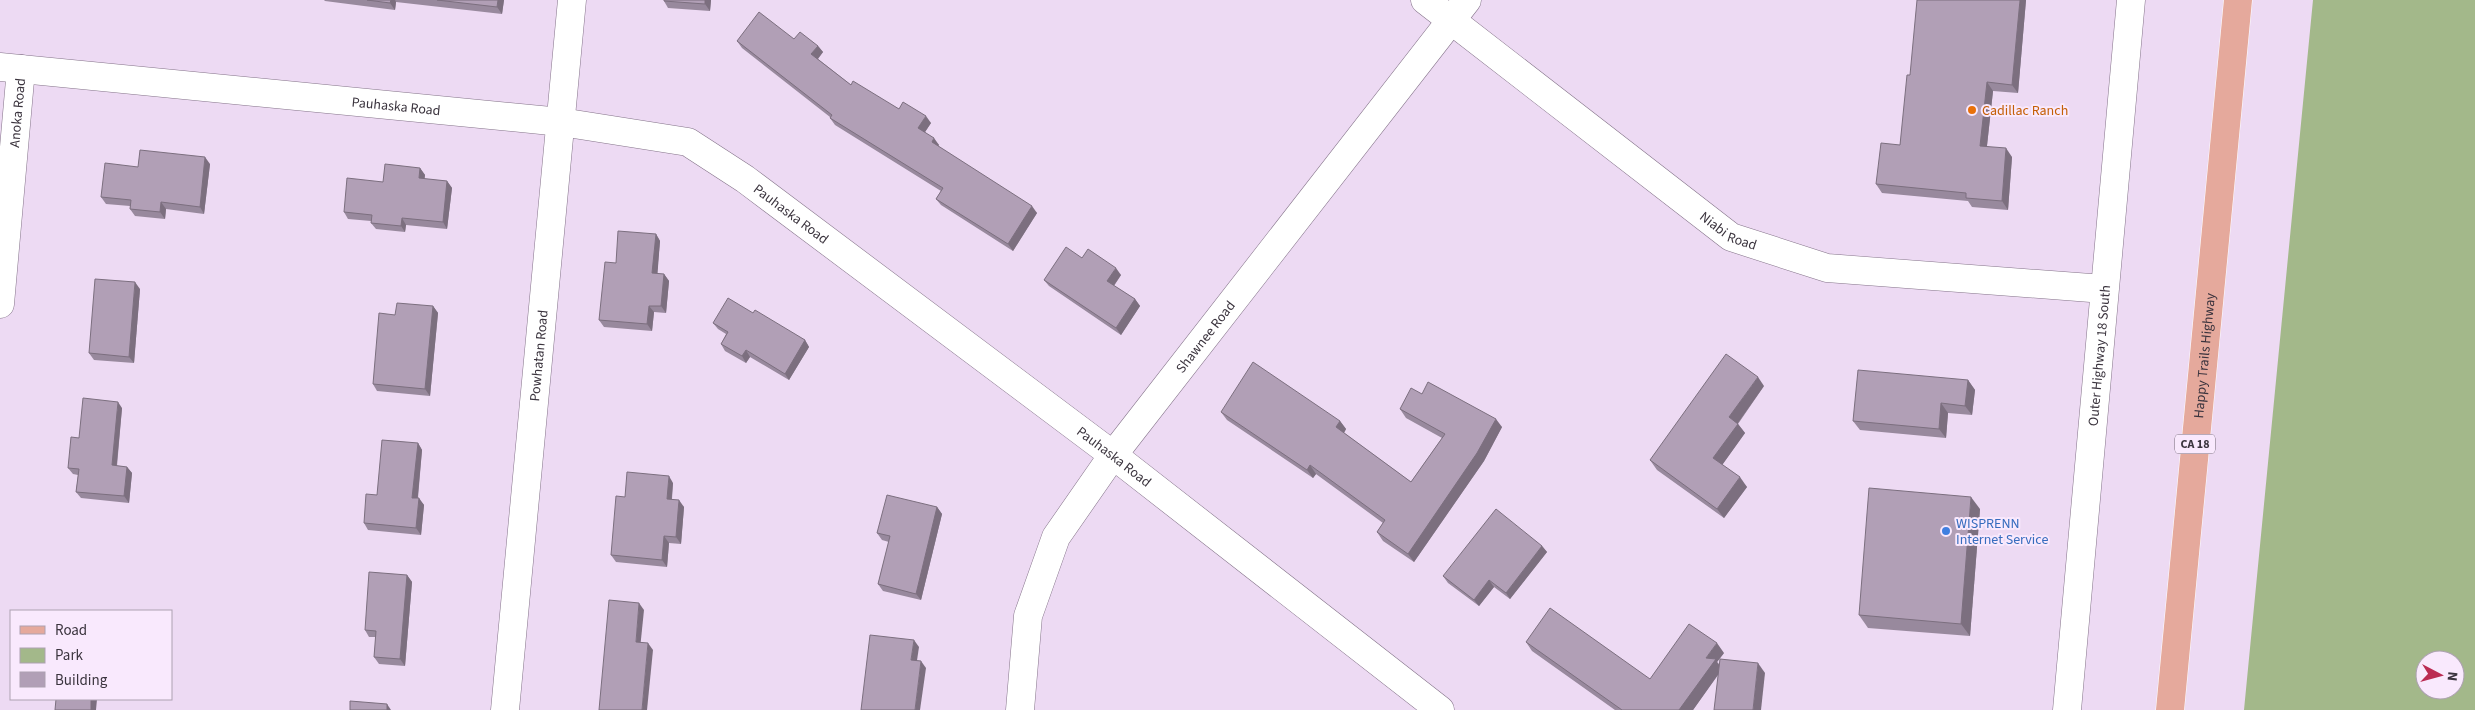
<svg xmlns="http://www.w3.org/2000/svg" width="2475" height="710" font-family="'Source Sans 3',sans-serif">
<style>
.green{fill:#a3b88a;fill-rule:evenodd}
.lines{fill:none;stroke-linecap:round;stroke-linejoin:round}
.minor-casing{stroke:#847389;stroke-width:29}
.major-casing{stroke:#fff;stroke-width:29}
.minor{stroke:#fff;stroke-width:28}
.major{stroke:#e5a99c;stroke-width:28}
.wall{fill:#98899d}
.shaded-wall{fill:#7c6f7f}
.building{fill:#b19fb6;stroke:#7c6f7f}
.food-dot{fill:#e8710a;stroke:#f9e9fd;stroke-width:2}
.shop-dot{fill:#3f7fe0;stroke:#f9e9fd;stroke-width:2}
.labels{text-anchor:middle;stroke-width:4;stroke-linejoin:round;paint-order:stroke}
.shield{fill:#f9e9fd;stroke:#746a77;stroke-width:1}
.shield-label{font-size:12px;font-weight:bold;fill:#3b343e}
.street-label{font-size:14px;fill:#3b343e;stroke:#f9e9fd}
.food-label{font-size:14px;fill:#c56008;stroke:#f9e9fd;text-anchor:start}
.shop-label{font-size:14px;fill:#366cbe;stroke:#f9e9fd;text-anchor:start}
</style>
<rect width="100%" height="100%" fill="#eddaf3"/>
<!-- green -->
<path class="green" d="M 2313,0 L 2475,0 L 2475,710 L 2244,710 ZM 2425,660 L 2455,660 L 2455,690 L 2425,690 Z"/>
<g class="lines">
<!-- minor casing -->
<g class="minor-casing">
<g id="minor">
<path id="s1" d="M 1425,0 L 1731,237 L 1827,268 L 2104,289"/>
<path id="s2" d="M 0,67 L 561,122 L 688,142 L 745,179 L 1113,455 L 1440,710"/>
<path id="s3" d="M 0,304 L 21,69"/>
<path id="s4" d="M 505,710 L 572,0"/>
<path id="s5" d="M 1020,710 L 1028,616 L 1056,537 L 1113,455 L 1467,0"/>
<path id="s6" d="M 2067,710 L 2131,0"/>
</g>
</g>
<!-- major casing -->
<g class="major-casing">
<g id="major">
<path id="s7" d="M 2170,710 L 2238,0"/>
</g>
</g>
<!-- minor -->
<use href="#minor" class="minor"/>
<!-- major -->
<use href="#major" class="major"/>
</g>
<!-- wall -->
<g class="wall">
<path d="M 324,0 L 504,0 L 502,14 L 396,2 L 395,10 L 325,1 Z"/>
<path d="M 664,0 L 711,0 L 710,11 L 668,8 L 664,1 Z"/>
<path d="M 2026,0 L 2018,93 L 1993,91 L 1987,146 L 2012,157 L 2008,210 L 1972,207 L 1968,201 L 1882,193 L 1876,184 L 1900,145 L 1910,75 Z"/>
<path d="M 794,39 L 818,46 L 823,52 L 818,59 L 851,85 L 899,109 L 931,123 L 925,132 L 939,145 L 938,146 L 1037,213 L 1013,251 L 941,205 L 936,199 L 941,191 L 835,125 L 830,118 L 830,117 L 742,48 L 737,41 Z"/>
<path d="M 210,164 L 204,214 L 166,209 L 165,219 L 135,216 L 130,209 L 130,206 L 106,204 L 101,197 L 138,167 Z"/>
<path d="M 420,168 L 425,175 L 424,179 L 447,181 L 452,188 L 447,229 L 406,225 L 405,232 L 376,229 L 371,223 L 371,221 L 348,219 L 344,212 L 383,182 Z"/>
<path d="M 656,234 L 660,241 L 657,274 L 664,274 L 669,281 L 666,313 L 654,312 L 652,331 L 604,327 L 599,320 L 616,263 Z"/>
<path d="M 1082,258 L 1121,275 L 1114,286 L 1135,299 L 1140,306 L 1121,335 L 1049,286 L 1044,280 Z"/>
<path d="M 140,289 L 134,363 L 94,360 L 89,353 Z"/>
<path d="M 433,306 L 438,313 L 430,396 L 377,391 L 373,384 L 395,315 Z"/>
<path d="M 753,313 L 805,340 L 809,347 L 789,380 L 750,357 L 746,363 L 725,351 L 721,344 L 726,334 L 718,329 L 713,323 Z"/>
<path d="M 1968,380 L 1975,390 L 1972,415 L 1948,413 L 1946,438 L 1860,430 L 1853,421 Z"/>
<path d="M 1764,386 L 1738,424 L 1745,433 L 1722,465 L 1747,487 L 1724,518 L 1657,470 L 1650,460 Z"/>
<path d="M 1422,394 L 1502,427 L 1484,461 L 1414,562 L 1383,541 L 1377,532 L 1383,523 L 1316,474 L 1313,478 L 1227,420 L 1221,412 L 1340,421 L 1346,429 L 1344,433 L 1411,482 L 1442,438 L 1406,418 L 1400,409 Z"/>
<path d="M 122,408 L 117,466 L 127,467 L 132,473 L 129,503 L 81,498 L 76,492 L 78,475 L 73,474 L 68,468 L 79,438 Z"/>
<path d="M 418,443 L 422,450 L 418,498 L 424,505 L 421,535 L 368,530 L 364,523 L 377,495 Z"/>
<path d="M 673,483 L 672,499 L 684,507 L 681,544 L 669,543 L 667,567 L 616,562 L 611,555 L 625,497 Z"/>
<path d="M 937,507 L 942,514 L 921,600 L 883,591 L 878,584 L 889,542 L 882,540 L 877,533 Z"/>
<path d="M 1980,509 L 1970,636 L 1868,628 L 1859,615 Z"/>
<path d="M 1542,546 L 1547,552 L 1510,599 L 1494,587 L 1479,606 L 1448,583 L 1443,576 Z"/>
<path d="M 407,575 L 412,582 L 405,666 L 379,664 L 374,657 L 376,637 L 369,637 L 365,630 Z"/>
<path d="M 1526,642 L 1650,679 L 1724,653 L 1717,662 L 1719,664 L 1765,673 L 1718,675 L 1693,710 L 1615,710 L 1532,651 Z"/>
</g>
<!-- shaded-wall -->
<g class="shaded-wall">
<path d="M 391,0 L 395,0 L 396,2 L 395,10 L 390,3 Z"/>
<path d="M 498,0 L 504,0 L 502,14 L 497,7 Z"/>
<path d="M 705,0 L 711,0 L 710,11 L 705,4 Z"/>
<path d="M 2020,0 L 2026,0 L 2018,93 L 2012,85 Z"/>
<path d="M 818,46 L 823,52 L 816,61 L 811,54 Z"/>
<path d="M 1987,82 L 1993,91 L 1986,154 L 1980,146 Z"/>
<path d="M 926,116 L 931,123 L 923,135 L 918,128 Z"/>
<path d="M 934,138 L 939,145 L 936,149 L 932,142 Z"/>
<path d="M 2006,148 L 2012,157 L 2008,210 L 2002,201 Z"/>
<path d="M 205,157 L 210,164 L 204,214 L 200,207 Z"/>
<path d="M 420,168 L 425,175 L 424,185 L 419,178 Z"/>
<path d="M 447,181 L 452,188 L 447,229 L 443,222 Z"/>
<path d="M 161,202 L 166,209 L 165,219 L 160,212 Z"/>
<path d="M 1032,206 L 1037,213 L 1013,251 L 1008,244 Z"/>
<path d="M 402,218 L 406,225 L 405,232 L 401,226 Z"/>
<path d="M 656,234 L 660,241 L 657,280 L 652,273 Z"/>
<path d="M 1116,268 L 1121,275 L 1112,288 L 1107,281 Z"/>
<path d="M 664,274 L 669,281 L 666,313 L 661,306 Z"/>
<path d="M 135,282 L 140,289 L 134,363 L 129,357 Z"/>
<path d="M 1135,299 L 1140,306 L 1121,335 L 1116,328 Z"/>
<path d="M 433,306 L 438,313 L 430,396 L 425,389 Z"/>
<path d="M 649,306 L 654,312 L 652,331 L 647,324 Z"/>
<path d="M 805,340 L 809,347 L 789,380 L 785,374 Z"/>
<path d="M 746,350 L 750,357 L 746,363 L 742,356 Z"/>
<path d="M 1758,377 L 1764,386 L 1735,427 L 1729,417 Z"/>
<path d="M 1968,380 L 1975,390 L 1972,415 L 1965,406 Z"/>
<path d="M 118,402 L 122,408 L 116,472 L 112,465 Z"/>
<path d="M 1941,403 L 1948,413 L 1946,438 L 1939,429 Z"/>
<path d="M 1496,419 L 1502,427 L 1484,461 L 1414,562 L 1408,554 Z"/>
<path d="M 1340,421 L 1346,429 L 1342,436 L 1336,427 Z"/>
<path d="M 1738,424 L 1745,433 L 1720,468 L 1713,458 Z"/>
<path d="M 418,443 L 422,450 L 417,505 L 412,498 Z"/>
<path d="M 1310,465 L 1316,474 L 1313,478 L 1307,470 Z"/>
<path d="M 127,467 L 132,473 L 129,503 L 124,496 Z"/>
<path d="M 669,476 L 673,483 L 671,506 L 667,499 Z"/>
<path d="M 1740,477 L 1747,487 L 1724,518 L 1717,509 Z"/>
<path d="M 1971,497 L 1980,509 L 1970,636 L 1961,624 Z"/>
<path d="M 419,498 L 424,505 L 421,535 L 416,528 Z"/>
<path d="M 679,500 L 684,507 L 681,544 L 676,537 Z"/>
<path d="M 937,507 L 942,514 L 921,600 L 916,594 Z"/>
<path d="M 664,536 L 669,543 L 667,567 L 662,560 Z"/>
<path d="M 1542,546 L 1547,552 L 1510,599 L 1506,593 Z"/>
<path d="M 407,575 L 412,582 L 405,666 L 400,659 Z"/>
<path d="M 1489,580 L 1494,587 L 1479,606 L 1474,600 Z"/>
<path d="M 639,603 L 644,610 L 640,649 L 636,642 Z"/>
<path d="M 914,640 L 919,647 L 916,667 L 911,660 Z"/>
<path d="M 648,643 L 653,650 L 647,710 L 642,710 Z"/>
<path d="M 1717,643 L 1724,653 L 1717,662 L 1722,669 L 1693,710 L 1679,710 L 1706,658 Z"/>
<path d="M 921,661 L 926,668 L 920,710 L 915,710 Z"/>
<path d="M 1758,663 L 1765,673 L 1761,710 L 1753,710 Z"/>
<path d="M 91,699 L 97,699 L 96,710 L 91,710 Z"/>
<path d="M 387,704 L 391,710 L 387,710 Z"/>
</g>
<!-- building -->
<g class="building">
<path d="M 367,0 L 391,0 L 390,3 Z"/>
<path d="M 437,0 L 498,0 L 497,7 Z"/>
<path d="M 664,0 L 705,0 L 705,4 L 664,1 Z"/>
<path d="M 1917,0 L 2020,0 L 2012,85 L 1987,82 L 1980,146 L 2006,148 L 2002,201 L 1966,198 L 1966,193 L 1876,184 L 1881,143 L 1900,145 L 1907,75 L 1910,75 Z"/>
<path d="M 759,12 L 794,39 L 800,32 L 818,46 L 811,54 L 851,85 L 853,81 L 899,109 L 903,102 L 926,116 L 918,128 L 934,138 L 932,142 L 1032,206 L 1008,244 L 936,199 L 943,188 L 830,118 L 832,115 L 737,41 Z"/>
<path d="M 140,150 L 205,157 L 200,207 L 161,202 L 160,212 L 130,209 L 131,200 L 101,197 L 105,163 L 138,167 Z"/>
<path d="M 385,164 L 420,168 L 419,178 L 447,181 L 443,222 L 402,218 L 401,226 L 371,223 L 372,215 L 344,212 L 347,178 L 383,182 Z"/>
<path d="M 618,231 L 656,234 L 652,273 L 664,274 L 661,306 L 649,306 L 647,324 L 599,320 L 605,262 L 616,263 Z"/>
<path d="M 1066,247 L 1082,258 L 1088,249 L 1116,268 L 1107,281 L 1135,299 L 1116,328 L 1044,280 Z"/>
<path d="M 95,279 L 135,282 L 129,357 L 89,353 Z"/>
<path d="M 728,298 L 753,313 L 755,310 L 805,340 L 785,374 L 746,350 L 742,356 L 721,344 L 728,332 L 713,323 Z"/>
<path d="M 397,303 L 433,306 L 425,389 L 373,384 L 379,313 L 395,315 Z"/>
<path d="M 1726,354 L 1758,377 L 1729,417 L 1738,424 L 1713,458 L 1740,477 L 1717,509 L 1650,460 Z"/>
<path d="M 1253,362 L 1340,421 L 1336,427 L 1411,482 L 1445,434 L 1400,409 L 1411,388 L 1422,394 L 1428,382 L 1496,419 L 1477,453 L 1408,554 L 1377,532 L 1385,520 L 1310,465 L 1307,470 L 1221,412 Z"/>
<path d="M 1858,370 L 1968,380 L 1965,406 L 1941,403 L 1939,429 L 1853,421 Z"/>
<path d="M 83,398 L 118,402 L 112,465 L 127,467 L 124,496 L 76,492 L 79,469 L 68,468 L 71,437 L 79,438 Z"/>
<path d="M 382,440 L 418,443 L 412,498 L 419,498 L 416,528 L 364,523 L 366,494 L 377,495 Z"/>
<path d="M 627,472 L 669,476 L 667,499 L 679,500 L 676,537 L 664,536 L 662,560 L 611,555 L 616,496 L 625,497 Z"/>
<path d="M 1869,488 L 1971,497 L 1961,624 L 1859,615 Z"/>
<path d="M 887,495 L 937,507 L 916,594 L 878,584 L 890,536 L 877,533 Z"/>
<path d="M 1496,509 L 1542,546 L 1506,593 L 1489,580 L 1474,600 L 1443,576 Z"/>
<path d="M 369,572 L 407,575 L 400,659 L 374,657 L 376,631 L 365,630 Z"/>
<path d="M 609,600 L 639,603 L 636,642 L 648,643 L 642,710 L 599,710 Z"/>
<path d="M 1550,608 L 1650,679 L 1689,624 L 1717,643 L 1706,658 L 1716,659 L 1679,710 L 1622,710 L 1526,642 Z"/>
<path d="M 870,635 L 914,640 L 911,660 L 921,661 L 915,710 L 861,710 Z"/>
<path d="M 1720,659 L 1758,663 L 1753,710 L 1714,710 Z"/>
<path d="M 56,699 L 91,699 L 91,710 L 55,710 Z"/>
<path d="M 350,701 L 387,704 L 387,710 L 350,710 Z"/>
</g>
<!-- markers -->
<circle class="food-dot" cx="1972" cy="110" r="5"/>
<circle class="shop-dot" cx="1946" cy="531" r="5"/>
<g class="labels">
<!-- shield labels -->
<rect class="shield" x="2175" y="434.5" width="40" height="19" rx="4"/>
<g class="shield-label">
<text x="2195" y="448">CA 18</text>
</g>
<!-- street labels -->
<g class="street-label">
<text dy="5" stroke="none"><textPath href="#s2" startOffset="398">Pauhaska Road</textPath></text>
<text dy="5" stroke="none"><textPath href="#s3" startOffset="192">Anoka Road</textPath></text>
<text dy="5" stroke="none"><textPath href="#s2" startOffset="818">Pauhaska Road</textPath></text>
<text dy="5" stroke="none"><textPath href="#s1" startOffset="382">Niabi Road</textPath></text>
<text dy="5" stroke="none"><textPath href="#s5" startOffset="428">Shawnee Road</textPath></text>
<text dy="5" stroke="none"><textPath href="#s4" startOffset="356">Powhatan Road</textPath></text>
<text dy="5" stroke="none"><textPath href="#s6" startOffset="356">Outer Highway 18 South</textPath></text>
<text dy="5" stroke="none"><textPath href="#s7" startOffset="356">Happy Trails Highway</textPath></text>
<text dy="5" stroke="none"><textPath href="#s2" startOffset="1222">Pauhaska Road</textPath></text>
</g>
<!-- food labels -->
<g class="food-label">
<text x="1982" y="115">Cadillac Ranch</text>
</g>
<!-- shop labels -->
<g class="shop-label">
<text x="1956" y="528">WISPRENN<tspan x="1956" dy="16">Internet Service</tspan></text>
</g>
</g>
<!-- legend -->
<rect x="10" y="610" width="162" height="90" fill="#f9e9fd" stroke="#ada1b1"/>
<rect x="20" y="626" width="25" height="8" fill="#e5a99c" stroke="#ada1b1"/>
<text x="55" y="635" font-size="15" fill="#3b343e">Road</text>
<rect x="20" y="648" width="25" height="15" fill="#a3b88a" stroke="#ada1b1"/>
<text x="55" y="660" font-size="15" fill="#3b343e">Park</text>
<rect x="20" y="672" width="25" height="15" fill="#b19fb6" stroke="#ada1b1"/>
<text x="55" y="685" font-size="15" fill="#3b343e">Building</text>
<!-- north arrow -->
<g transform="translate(2440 675) rotate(96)"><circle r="24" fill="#f9e9fd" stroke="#ada1b1"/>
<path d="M0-4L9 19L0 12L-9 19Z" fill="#bb2b52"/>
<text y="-8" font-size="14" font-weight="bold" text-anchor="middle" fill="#3b343e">N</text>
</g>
</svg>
